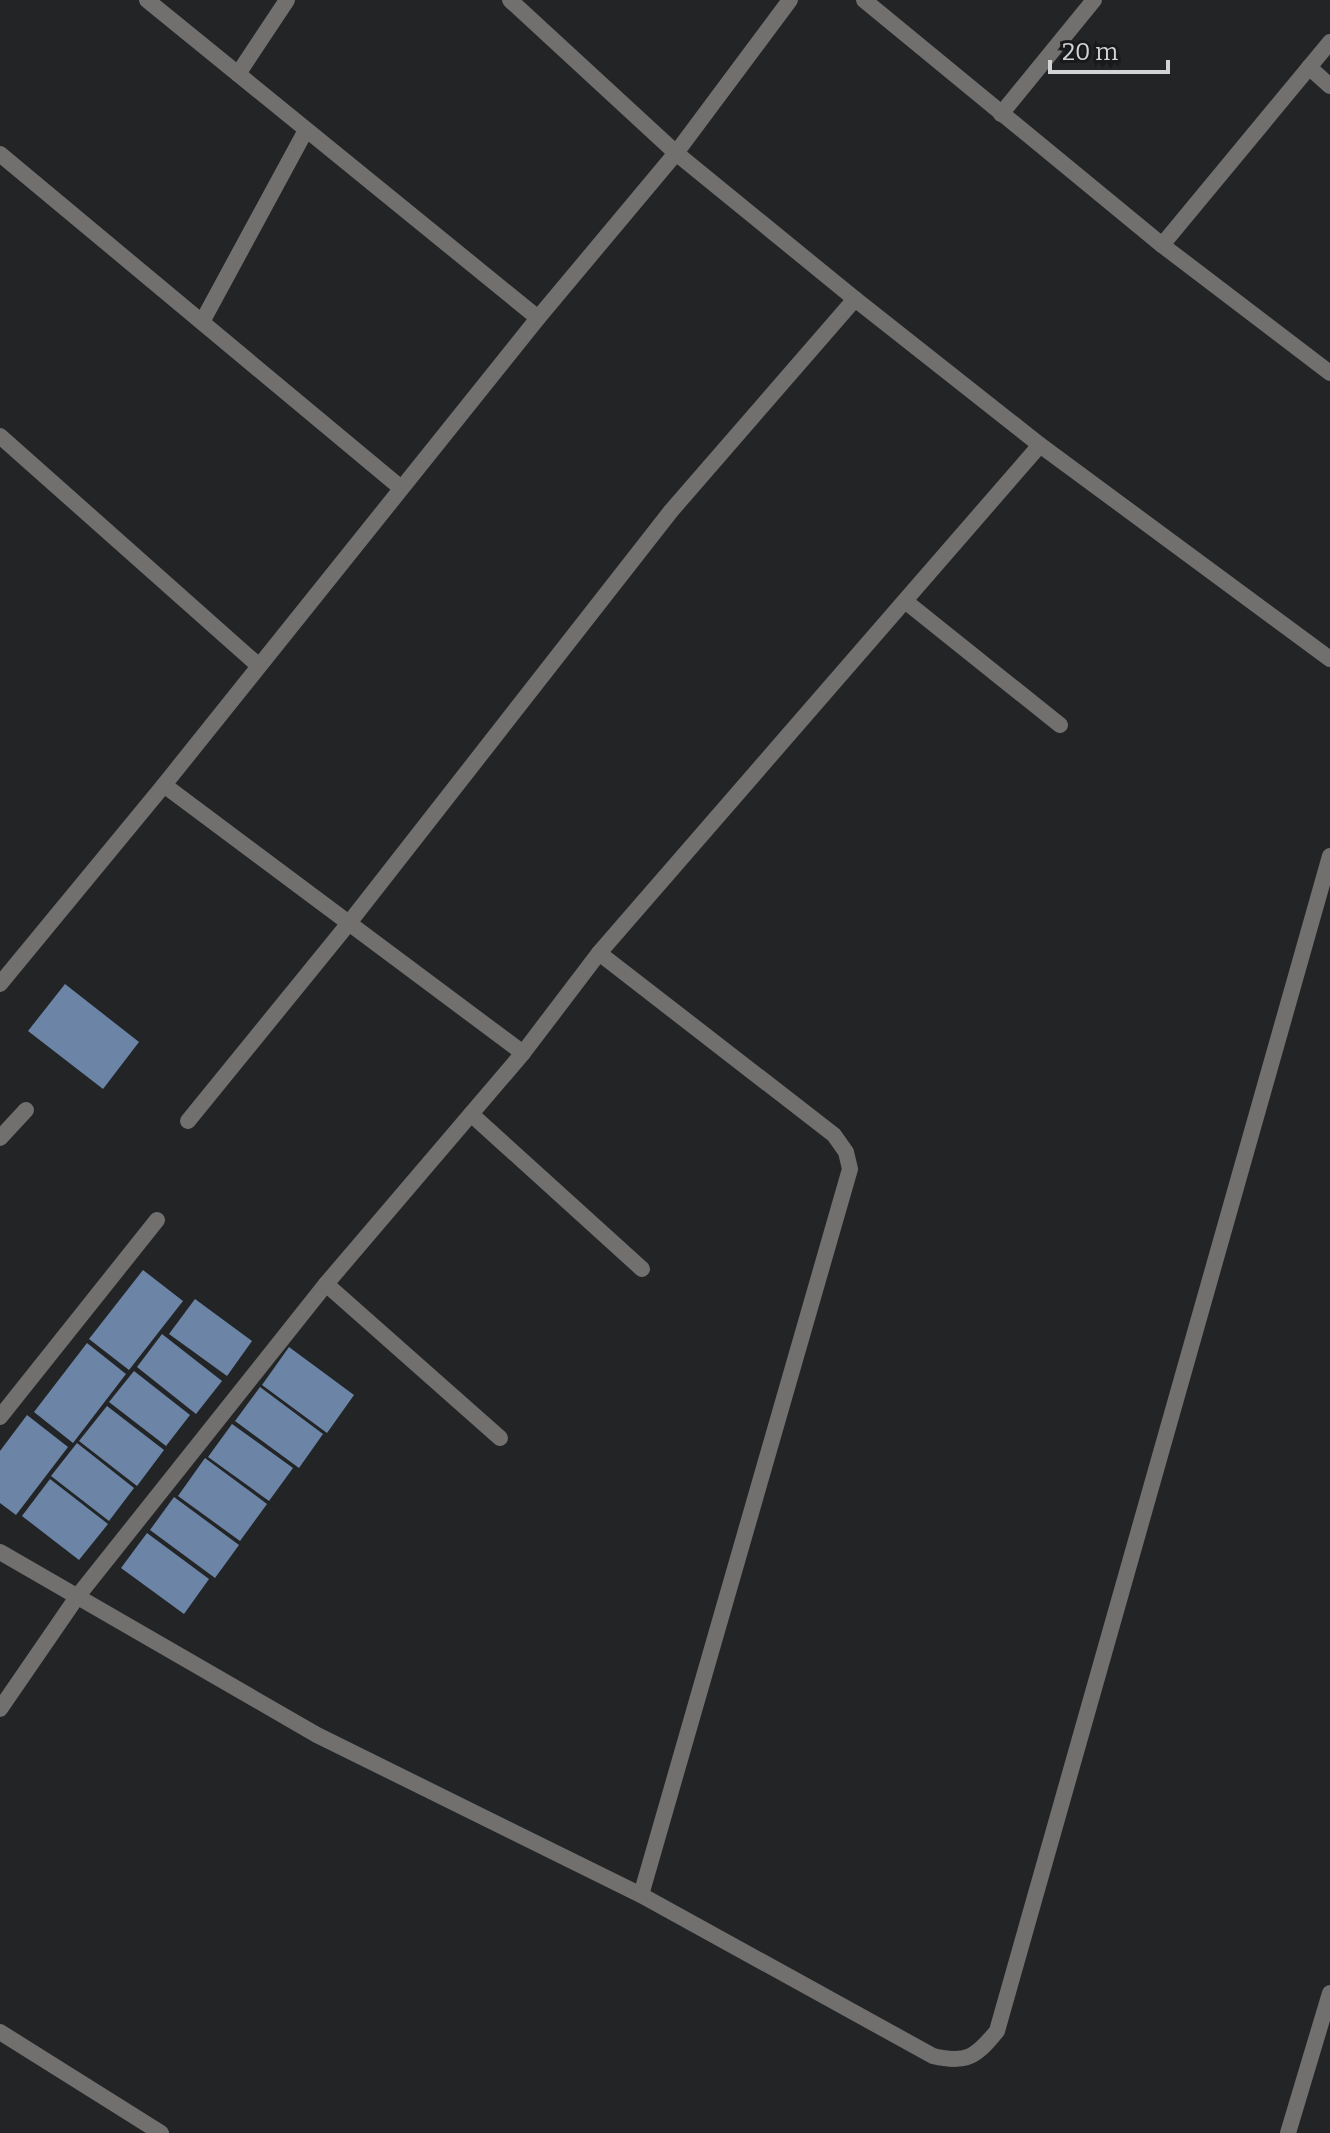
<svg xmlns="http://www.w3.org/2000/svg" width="1330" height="2133" font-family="Bitter,serif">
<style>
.building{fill:#6c85a6}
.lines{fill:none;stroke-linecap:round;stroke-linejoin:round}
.lane{stroke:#71706f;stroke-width:16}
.street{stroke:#71706f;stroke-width:16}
</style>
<rect width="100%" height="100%" fill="#222426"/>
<!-- building -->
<g class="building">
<path d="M 65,984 L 139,1042 L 103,1089 L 28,1031 Z"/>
<path d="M 143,1270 L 183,1301 L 129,1370 L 89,1339 Z"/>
<path d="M 195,1299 L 252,1341 L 227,1376 L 169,1334 Z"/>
<path d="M 162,1334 L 222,1381 L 196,1414 L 137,1367 Z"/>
<path d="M 87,1343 L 126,1374 L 73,1443 L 34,1412 Z"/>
<path d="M 289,1347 L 354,1395 L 327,1433 L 262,1385 Z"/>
<path d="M 134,1371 L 190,1415 L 166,1446 L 109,1402 Z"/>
<path d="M 260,1387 L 323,1434 L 299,1468 L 235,1421 Z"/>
<path d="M 107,1406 L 164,1450 L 137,1486 L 79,1441 Z"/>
<path d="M 27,1415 L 68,1447 L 16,1515 L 0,1503 L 0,1451 Z"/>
<path d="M 232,1424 L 293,1468 L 269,1501 L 208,1457 Z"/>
<path d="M 77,1443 L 134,1488 L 109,1521 L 51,1476 Z"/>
<path d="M 205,1458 L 267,1504 L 240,1541 L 178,1496 Z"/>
<path d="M 50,1479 L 108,1524 L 79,1560 L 22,1516 Z"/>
<path d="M 174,1497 L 239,1545 L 215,1578 L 150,1530 Z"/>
<path d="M 147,1533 L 209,1579 L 184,1614 L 121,1568 Z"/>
</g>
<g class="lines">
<!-- lane -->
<g class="lane">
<path d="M 0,2032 L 161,2133"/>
<path d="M 1288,2133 L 1330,1993"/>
</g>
<!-- street -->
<g class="street">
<path d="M 147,0 L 538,318"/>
<path d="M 510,0 L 676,153 L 855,299 L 1040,445 L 1330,659"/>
<path d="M 864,0 L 1162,245 L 1330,373"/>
<path d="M 1309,67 L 1330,86"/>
<path d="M 238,74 L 287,0"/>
<path d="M 1001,114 L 1094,0"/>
<path d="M 0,154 L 401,488"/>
<path d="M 1162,245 L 1330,42"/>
<path d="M 202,322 L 306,130"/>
<path d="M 0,436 L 259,666"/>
<path d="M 905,601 L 1060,725"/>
<path d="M 164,785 L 523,1053"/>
<path d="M 599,953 L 834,1135 L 846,1152 L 850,1169 L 641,1895"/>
<path d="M 0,984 L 164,785 L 538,318 L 676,153 L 790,0"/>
<path d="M 471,1114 L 642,1269"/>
<path d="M 188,1121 L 349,923 L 671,511 L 855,299"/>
<path d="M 0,1138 L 26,1110"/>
<path d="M 326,1284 L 500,1438"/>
<path d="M 0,1417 L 157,1220"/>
<path d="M 0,1552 L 317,1735 L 641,1895 L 933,2056 C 966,2064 976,2057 997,2031 L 1330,856"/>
<path d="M 0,1709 L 77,1597 L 326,1284 L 523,1053 L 599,953 L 1040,445"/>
</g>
</g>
<!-- scale -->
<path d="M1050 60v12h118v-12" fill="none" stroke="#d1d3d4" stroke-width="4"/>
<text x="1062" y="60" font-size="24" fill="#d1d3d4" stroke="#191a1c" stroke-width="6" paint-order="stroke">20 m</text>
</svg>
